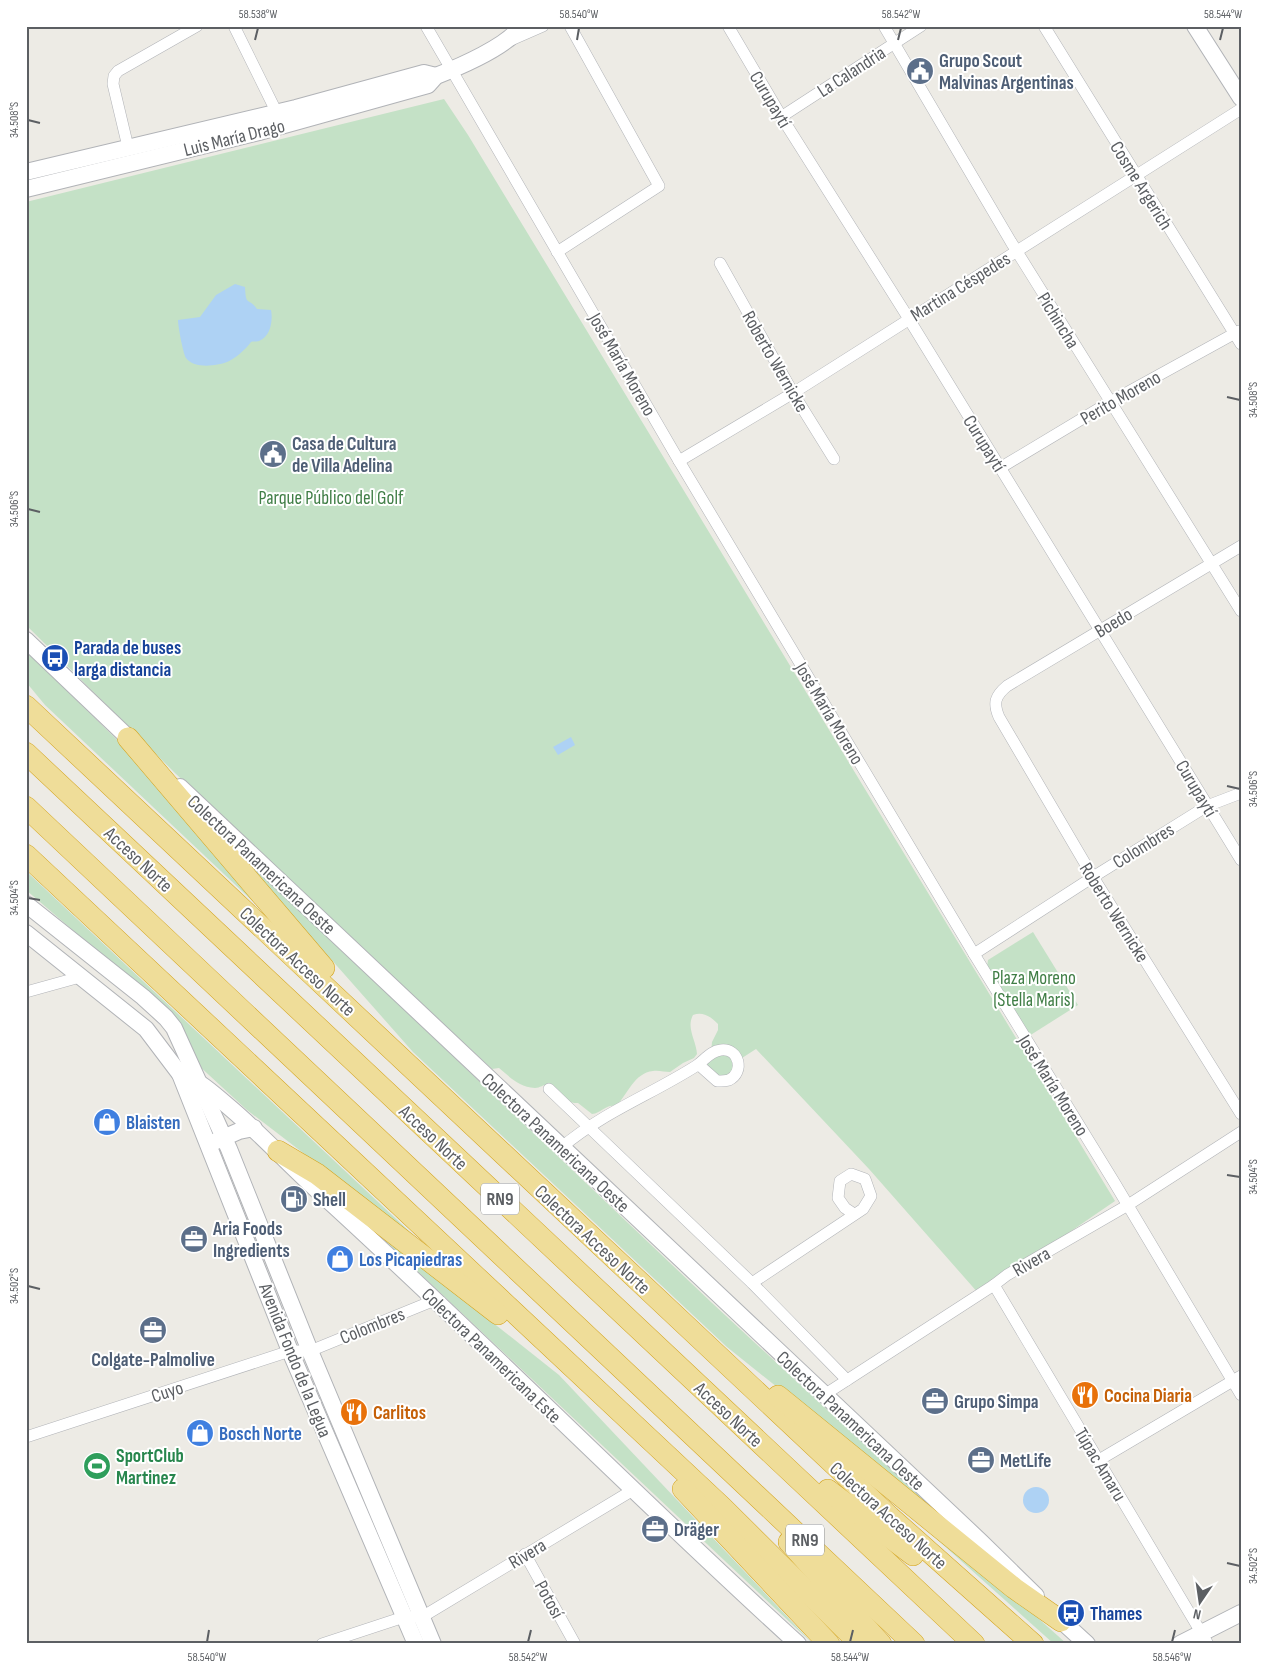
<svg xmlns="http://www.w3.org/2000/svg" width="1267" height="1670" font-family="'Sofia Sans Condensed',sans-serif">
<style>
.green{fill:#c4e1c6}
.water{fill:#aed2f4}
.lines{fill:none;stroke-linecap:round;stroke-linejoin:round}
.street-casing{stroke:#b2b4b8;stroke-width:12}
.secondary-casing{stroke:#b1b3b7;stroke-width:18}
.highway-casing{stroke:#d4a41e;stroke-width:22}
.street{stroke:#fff;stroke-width:11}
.secondary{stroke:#fff;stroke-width:16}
.highway{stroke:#efdd99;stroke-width:21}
.ticks{fill:none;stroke:#5c5f63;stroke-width:2}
.labels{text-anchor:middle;stroke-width:4;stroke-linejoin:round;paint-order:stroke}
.shield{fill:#fff;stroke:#8d8f92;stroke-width:1}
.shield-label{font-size:18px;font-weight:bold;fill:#5c5f63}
.service-label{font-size:19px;font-weight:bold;fill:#4e5e75;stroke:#fff;text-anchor:start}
.street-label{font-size:19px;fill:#5c5f63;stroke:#fff}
.park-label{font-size:19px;fill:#407e46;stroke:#fff}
.transit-label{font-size:19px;font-weight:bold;fill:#164399;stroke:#fff;text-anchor:start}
.shop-label{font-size:19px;font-weight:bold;fill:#366cbe;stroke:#fff;text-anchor:start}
.food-label{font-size:19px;font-weight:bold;fill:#c56008;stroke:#fff;text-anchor:start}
.leisure-label{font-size:19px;font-weight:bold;fill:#27864d;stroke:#fff;text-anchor:start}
.neatline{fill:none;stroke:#5c5f63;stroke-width:2}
.ticks-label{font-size:12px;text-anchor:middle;fill:#5c5f63}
</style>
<rect width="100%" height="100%" fill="#edebe5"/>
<!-- green -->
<g class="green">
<path d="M 444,99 L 468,135 L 1115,1201 L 979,1294 L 869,1169 L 756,1049 L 742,1058 L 736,1080 L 705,1072 L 711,1053 L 712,1042 L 718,1030 L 718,1024 C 711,1017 703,1011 693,1015 C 686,1028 696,1040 697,1054 L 694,1058 L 683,1063 L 670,1072 C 665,1072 658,1070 653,1071 C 634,1073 628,1094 616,1106 C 605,1104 602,1113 592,1114 L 578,1103 C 564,1104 562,1089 550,1085 C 545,1083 541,1088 535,1088 C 519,1087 511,1078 499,1068 L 492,1069 L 329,917 L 311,921 L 711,1302 L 971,1543 L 727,1347 L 413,1052 L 232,847 L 253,846 L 176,774 L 26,625 L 26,202 Z"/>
<path d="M 26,651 L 145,767 L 277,924 L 45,705 L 26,682 Z"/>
<path d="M 26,871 L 427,1248 L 247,1110 L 197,1064 L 174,1017 L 26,890 Z"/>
<path d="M 1033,932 L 1078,1005 L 1029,1036 L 987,967 L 988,960 Z"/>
<path d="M 361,1218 L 559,1375 L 813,1644 Z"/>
<path d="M 827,1441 L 982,1568 L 1067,1644 L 1054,1644 Z"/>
</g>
<!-- water -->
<g class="water">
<path d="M 235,284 L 245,287 C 246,308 248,296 257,309 L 271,310 C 273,319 271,337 259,341 C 256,342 253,341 251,342 C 246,349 235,359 227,362 C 216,366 194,369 186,358 C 183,353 178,326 178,320 L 200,317 L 216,295 Z"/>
<path d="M 571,737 L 575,745 L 558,755 L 553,747 Z"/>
<circle cx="1036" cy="1500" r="13"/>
</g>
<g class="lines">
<!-- street casing -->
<g class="street-casing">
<g id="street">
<path d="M 234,26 L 277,113"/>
<path d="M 426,26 L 679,461 L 974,954 L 1114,1182 L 1241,1395"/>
<path d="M 728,26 L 784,121 L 904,311 L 1241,860"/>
<path d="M 884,26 L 1011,242 L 1241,611"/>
<path d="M 1044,26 L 1241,344"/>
<path d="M 511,40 L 543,26"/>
<path d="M 781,117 L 921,26"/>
<path d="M 128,147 L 113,84 L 114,76 L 118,71 L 197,26"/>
<path d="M 557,252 L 659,186 L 570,26"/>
<path d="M 720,263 L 793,393 L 834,459"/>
<path d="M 679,461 L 793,393 L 1241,109"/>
<path d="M 1000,468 L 1110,402 L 1239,331"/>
<path d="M 1241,546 L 1007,686 C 995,696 993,703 999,717 L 1093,877 L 1241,1114"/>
<path d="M 974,954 L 1093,877 L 1207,806 L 1241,793"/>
<path d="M 26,992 L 80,977"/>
<path d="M 549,1089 L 752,1283 L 847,1380"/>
<path d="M 562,1147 C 602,1113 652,1094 696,1066 C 705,1060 710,1051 721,1050 C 739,1048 745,1072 729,1080 C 726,1081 721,1081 717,1081 L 699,1065"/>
<path d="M 752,1283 L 863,1209 L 871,1196 L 865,1179 L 851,1174 L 840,1181 L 838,1198 L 845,1208 L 854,1214"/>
<path d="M 994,1285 L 1208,1644"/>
<path d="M 824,1395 L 994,1285 L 1007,1275 L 1128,1205 L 1241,1132"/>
<path d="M 26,1437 L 290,1351 L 310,1351 L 435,1300"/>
<path d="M 1099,1460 L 1241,1376"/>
<path d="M 525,1554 L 575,1644"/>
<path d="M 322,1644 L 404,1617 L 422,1617 L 633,1490"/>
</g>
</g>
<!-- secondary casing -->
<g class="secondary-casing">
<g id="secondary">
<path d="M 1195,26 L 1241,98"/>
<path d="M 26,172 L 296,108 L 424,73 L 436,76"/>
<path d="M 26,189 L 259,132 L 428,85 L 436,76 C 459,67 508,46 521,26"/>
<path d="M 26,640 L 137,746"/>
<path d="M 180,787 L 981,1542 L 1036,1596"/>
<path d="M 26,904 L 143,997 L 166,1018 L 174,1028 L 229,1149 L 310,1351 L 433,1644"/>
<path d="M 26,933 L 146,1029 L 180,1074 L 290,1351 L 416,1644"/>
<path d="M 180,1074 C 202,1082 211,1092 229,1107 C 260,1133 287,1163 318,1191 C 481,1339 635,1496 798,1644"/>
<path d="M 214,1142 L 239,1131 L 254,1128"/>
<path d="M 1053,1613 L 1087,1644"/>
<path d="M 1180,1644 L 1241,1613"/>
</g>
</g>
<!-- highway casing -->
<g class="highway-casing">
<g id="highway">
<path d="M 26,706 L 890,1517 L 1033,1644"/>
<path d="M 128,738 L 324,968"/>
<path d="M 26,753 L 974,1644"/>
<path d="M 26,807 L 914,1644"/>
<path d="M 26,855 L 723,1508 L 860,1644"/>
<path d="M 278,1151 L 317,1174 L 498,1314"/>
<path d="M 778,1396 L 1014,1588 L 1061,1621"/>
<path d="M 683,1489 L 829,1644"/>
<path d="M 828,1490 L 913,1555"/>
<path d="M 789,1542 L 881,1644"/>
</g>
</g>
<!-- street -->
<use href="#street" class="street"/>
<!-- secondary -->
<use href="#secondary" class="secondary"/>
<!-- highway -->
<use href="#highway" class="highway"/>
</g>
<!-- ticks -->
<path class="ticks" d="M 255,40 L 258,28M 577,40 L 579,28M 898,40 L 901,28M 1220,40 L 1223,28M 28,120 L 40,123M 1227,397 L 1240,400M 28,509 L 40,512M 1227,786 L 1240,789M 28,898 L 40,900M 1227,1175 L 1240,1177M 28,1286 L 40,1289M 1227,1563 L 1240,1566M 207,1642 L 209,1630M 528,1642 L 531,1630M 850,1642 L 853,1630M 1172,1642 L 1175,1630"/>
<!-- icons -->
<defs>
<g id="civic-disc" transform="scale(1.4375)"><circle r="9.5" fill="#5c6f8a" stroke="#fff"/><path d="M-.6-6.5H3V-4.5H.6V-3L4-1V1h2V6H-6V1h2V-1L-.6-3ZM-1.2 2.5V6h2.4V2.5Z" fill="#fff"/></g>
<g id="bus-disc" transform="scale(1.4375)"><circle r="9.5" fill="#1a4fb4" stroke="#fff"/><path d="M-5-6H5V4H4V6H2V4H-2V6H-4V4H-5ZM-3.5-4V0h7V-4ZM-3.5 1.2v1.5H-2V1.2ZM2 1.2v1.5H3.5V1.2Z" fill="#fff"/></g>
<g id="shop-disc" transform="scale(1.4375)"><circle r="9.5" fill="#3f7fe0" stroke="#fff"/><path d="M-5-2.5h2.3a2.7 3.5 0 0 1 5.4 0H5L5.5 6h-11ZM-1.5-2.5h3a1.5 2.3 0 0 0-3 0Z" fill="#fff"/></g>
<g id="fuel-disc" transform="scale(1.4375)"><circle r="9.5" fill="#5c6f8a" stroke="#fff"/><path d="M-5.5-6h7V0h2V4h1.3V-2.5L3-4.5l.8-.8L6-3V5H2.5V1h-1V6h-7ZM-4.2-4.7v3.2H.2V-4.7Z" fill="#fff"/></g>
<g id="office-disc" transform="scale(1.4375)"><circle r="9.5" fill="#5c6f8a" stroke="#fff"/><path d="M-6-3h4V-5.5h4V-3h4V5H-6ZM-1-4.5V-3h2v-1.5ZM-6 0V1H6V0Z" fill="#fff"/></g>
<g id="restaurant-disc" transform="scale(1.4375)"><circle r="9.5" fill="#e8710a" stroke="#fff"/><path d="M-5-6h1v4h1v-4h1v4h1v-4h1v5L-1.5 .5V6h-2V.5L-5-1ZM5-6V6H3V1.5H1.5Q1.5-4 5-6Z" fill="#fff"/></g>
<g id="stadium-disc" transform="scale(1.4375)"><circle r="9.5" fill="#2e9e5b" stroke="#fff"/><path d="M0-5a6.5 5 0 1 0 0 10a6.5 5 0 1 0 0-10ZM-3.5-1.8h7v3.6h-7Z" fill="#fff"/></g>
</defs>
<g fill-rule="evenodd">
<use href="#civic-disc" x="920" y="71"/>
<use href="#civic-disc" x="273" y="454"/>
<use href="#bus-disc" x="55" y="658"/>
<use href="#shop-disc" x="107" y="1122"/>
<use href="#fuel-disc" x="294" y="1199"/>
<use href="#office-disc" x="194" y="1239"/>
<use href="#shop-disc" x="340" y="1259"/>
<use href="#office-disc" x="153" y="1330"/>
<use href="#restaurant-disc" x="1085" y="1395"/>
<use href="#office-disc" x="935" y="1401"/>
<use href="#restaurant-disc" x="354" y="1412"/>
<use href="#shop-disc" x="200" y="1433"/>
<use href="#office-disc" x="981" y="1460"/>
<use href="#stadium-disc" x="97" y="1466"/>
<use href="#office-disc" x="655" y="1529"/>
<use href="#bus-disc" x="1071" y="1613"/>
</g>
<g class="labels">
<!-- shield labels -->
<g class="shield">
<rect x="481" y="1183.5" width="38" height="31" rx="4"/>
<rect x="786" y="1524.5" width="38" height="31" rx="4"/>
</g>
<g class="shield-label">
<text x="500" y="1205">RN9</text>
<text x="805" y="1546">RN9</text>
</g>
<!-- service labels -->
<g class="service-label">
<text x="939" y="67">Grupo Scout<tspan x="939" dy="22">Malvinas Argentinas</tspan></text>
<text x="292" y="450">Casa de Cultura<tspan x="292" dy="22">de Villa Adelina</tspan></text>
<text x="313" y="1206">Shell</text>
<text x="213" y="1235">Aria Foods<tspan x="213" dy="22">Ingredients</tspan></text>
<text x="153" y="1366" text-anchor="middle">Colgate-Palmolive</text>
<text x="954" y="1408">Grupo Simpa</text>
<text x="1000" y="1467">MetLife</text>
<text x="674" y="1536">Dräger</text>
</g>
<!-- street labels -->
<g class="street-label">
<text transform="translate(851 71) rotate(-33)" y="7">La Calandria</text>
<text transform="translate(771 99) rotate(59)" y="7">Curupaytí</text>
<text transform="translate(234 137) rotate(-14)" y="7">Luis María Drago</text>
<text transform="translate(1142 185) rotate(58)" y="7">Cosme Argerich</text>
<text transform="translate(960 286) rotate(-32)" y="7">Martina Céspedes</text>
<text transform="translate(1059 320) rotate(58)" y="7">Pichincha</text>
<text transform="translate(776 361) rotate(60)" y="7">Roberto Wernicke</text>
<text transform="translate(623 364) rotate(60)" y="7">José María Moreno</text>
<text transform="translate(1120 397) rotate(-30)" y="7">Perito Moreno</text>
<text transform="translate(985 443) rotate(58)" y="7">Curupaytí</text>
<text transform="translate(1113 622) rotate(-31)" y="7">Boedo</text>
<text transform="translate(830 713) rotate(59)" y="7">José María Moreno</text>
<text transform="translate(1197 788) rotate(59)" y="7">Curupaytí</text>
<text transform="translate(1143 845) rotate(-32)" y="7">Colombres</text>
<text transform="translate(139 859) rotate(43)" y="7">Acceso Norte</text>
<text transform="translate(262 864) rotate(43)" y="7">Colectora Panamericana Oeste</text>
<text transform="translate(1115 912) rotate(58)" y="7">Roberto Wernicke</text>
<text transform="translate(298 961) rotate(43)" y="7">Colectora Acceso Norte</text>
<text transform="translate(1054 1085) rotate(58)" y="7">José María Moreno</text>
<text transform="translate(434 1137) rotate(43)" y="7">Acceso Norte</text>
<text transform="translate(556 1142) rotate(43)" y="7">Colectora Panamericana Oeste</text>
<text transform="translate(593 1239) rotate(43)" y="7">Colectora Acceso Norte</text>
<text transform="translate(1031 1261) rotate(-30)" y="7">Rivera</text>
<text transform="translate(372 1325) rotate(-22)" y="7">Colombres</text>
<text transform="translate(492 1355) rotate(44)" y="7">Colectora Panamericana Este</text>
<text transform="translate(296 1360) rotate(68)" y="7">Avenida Fondo de la Legua</text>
<text transform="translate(167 1391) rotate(-18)" y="7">Cuyo</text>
<text transform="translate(729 1414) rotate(43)" y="7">Acceso Norte</text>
<text transform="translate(851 1420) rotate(43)" y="7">Colectora Panamericana Oeste</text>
<text transform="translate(1101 1464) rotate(59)" y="7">Túpac Amaru</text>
<text transform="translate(889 1515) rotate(42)" y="7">Colectora Acceso Norte</text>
<text transform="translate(527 1553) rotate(-31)" y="7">Rivera</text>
<text transform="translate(550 1599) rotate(61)" y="7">Potosí</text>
</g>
<!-- park labels -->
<g class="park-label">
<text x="331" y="504">Parque Público del Golf</text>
<text x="1034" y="984">Plaza Moreno<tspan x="1034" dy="22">(Stella Maris)</tspan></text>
</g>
<!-- transit labels -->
<g class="transit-label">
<text x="74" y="654">Parada de buses<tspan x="74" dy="22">larga distancia</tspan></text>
<text x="1090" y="1620">Thames</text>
</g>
<!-- shop labels -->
<g class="shop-label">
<text x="126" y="1129">Blaisten</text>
<text x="359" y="1266">Los Picapiedras</text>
<text x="219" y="1440">Bosch Norte</text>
</g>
<!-- food labels -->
<g class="food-label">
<text x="1104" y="1402">Cocina Diaria</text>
<text x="373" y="1419">Carlitos</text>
</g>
<!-- leisure labels -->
<g class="leisure-label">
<text x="116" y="1462">SportClub<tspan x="116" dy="22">Martinez</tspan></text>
</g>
</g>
<!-- border -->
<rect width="1267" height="1670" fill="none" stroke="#ffffff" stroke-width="55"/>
<!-- north arrow -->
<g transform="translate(1200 1602) rotate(193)" stroke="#ffffff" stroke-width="4" paint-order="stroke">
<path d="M0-4L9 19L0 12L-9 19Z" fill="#5c5f63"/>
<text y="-8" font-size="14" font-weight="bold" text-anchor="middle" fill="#5c5f63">N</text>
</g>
<rect x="28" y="28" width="1212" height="1614" class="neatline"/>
<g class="ticks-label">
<text x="258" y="18">58.538°W</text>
<text x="579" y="18">58.540°W</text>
<text x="901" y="18">58.542°W</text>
<text x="1223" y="18">58.544°W</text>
<text transform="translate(14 120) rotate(-90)" y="4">34.508°S</text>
<text transform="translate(1253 400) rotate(-90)" y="4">34.508°S</text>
<text transform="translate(14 509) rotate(-90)" y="4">34.506°S</text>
<text transform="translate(1253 789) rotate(-90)" y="4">34.506°S</text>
<text transform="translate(14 898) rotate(-90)" y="4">34.504°S</text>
<text transform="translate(1253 1177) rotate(-90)" y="4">34.504°S</text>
<text transform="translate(14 1286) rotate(-90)" y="4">34.502°S</text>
<text transform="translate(1253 1566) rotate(-90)" y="4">34.502°S</text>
<text x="207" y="1661">58.540°W</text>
<text x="528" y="1661">58.542°W</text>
<text x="850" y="1661">58.544°W</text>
<text x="1172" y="1661">58.546°W</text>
</g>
</svg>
